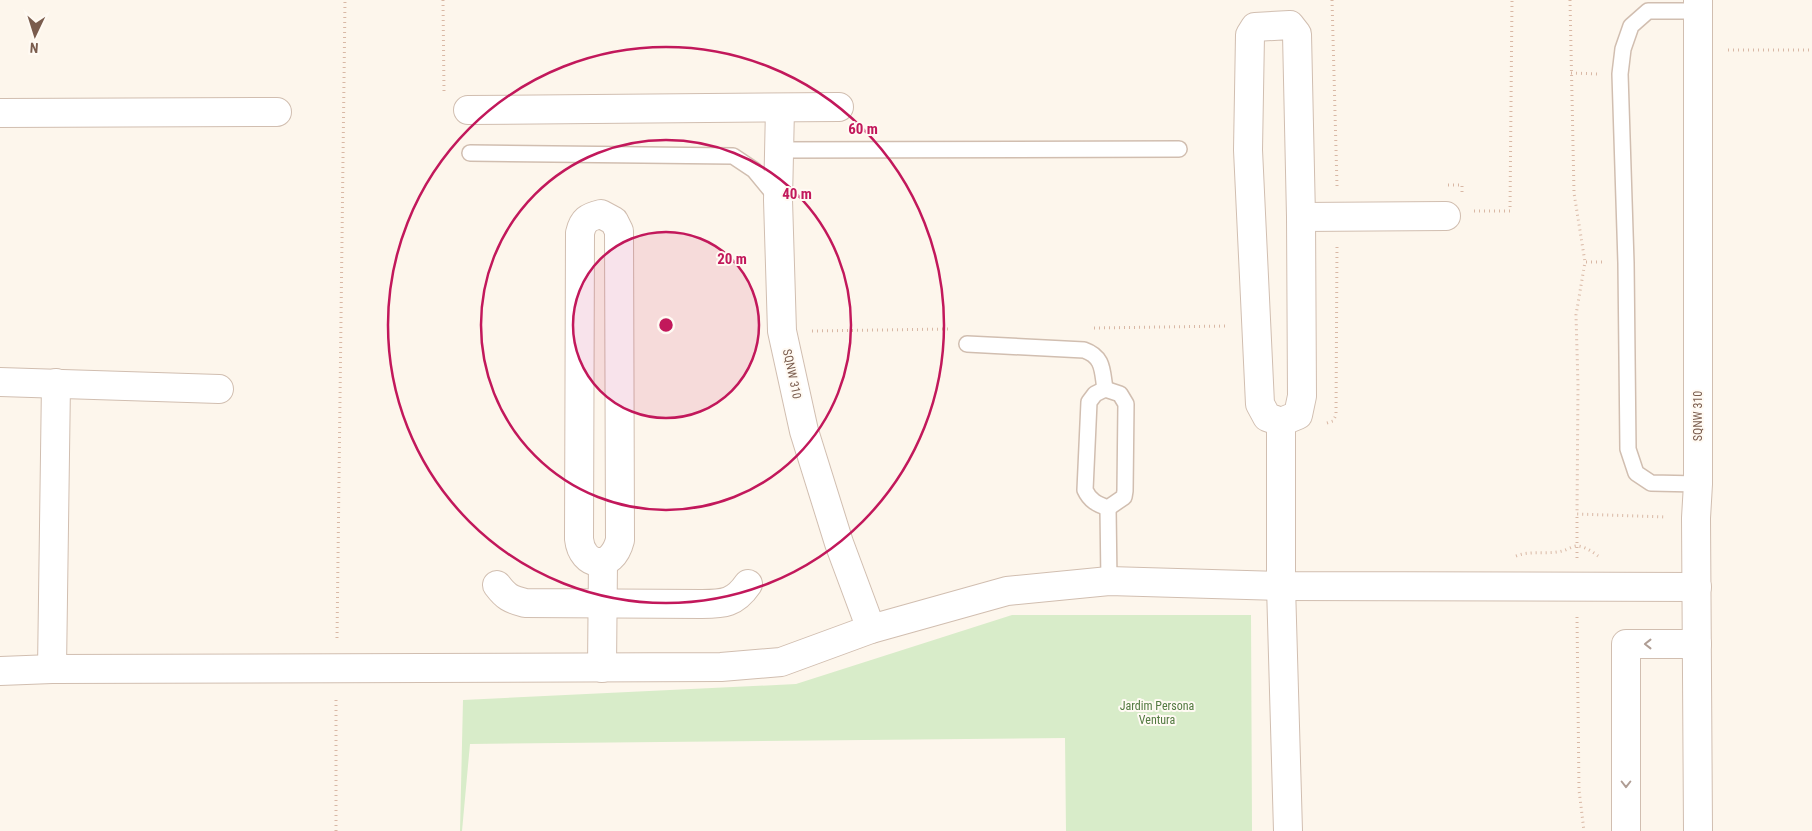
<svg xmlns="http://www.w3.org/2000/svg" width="1812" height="831" font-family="'Roboto Condensed',sans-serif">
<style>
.green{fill:#d8ecc9}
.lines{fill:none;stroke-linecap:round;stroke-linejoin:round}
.lane-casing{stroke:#d1beb0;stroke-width:18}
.street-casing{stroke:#d1beb0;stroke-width:30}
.path{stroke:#d9b8a5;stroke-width:3;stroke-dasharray:1 4;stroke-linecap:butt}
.lane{stroke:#fff;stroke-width:15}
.street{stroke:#fff;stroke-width:28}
.oneway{stroke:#af9d94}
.ring{fill:none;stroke:#c2185b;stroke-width:2.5}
.labels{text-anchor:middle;stroke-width:4;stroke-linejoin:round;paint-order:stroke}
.street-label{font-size:12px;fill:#7a5c4d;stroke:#fffaf3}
.park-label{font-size:12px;fill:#537a41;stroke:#fffaf3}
.centre{fill:#c2185b;stroke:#fffaf3;stroke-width:2.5}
.ring-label{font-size:15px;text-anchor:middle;font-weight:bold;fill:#c2185b;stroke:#fffaf3;stroke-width:4;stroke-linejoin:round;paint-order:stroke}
</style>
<rect width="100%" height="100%" fill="#fdf6ec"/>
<!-- green -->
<path class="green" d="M 1012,615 L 1251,615 L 1252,831 L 1066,831 L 1065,738 L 470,744 L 462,831 L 460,831 L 463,700 L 796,684 Z"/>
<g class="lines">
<!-- lane casing -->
<g class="lane-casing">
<g id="lane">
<path d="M 1698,11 L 1648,11 L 1631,26 L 1623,49 L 1620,74 L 1626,263 L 1628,449 L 1636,473 L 1651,483 L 1698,484"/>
<path d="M 778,150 L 1179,149"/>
<path d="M 470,153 L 733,156 L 754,170 L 777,198"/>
<path d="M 967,344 L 1084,350 C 1104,357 1102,371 1105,389"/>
<path d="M 1105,389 L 1120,394 L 1126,404 L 1125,491 L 1124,497 L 1108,508 C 1097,504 1090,501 1085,490 L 1089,402 L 1095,394 Z"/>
<path d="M 1108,508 L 1109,581"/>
</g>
</g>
<!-- street casing -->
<g class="street-casing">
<g id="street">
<path d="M 1290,25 L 1297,34 L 1301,217 L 1302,396 L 1298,415 L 1281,422 L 1267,417 L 1260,404 L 1248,150 L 1250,35 L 1255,27 Z"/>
<path d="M 780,108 L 778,200 L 782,331 L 804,431 L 839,543 L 871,629"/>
<path d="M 468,110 L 839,107"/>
<path d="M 0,113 L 277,112"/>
<path d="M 601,214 L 614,221 L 619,231 L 620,540 C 612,572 582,567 579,539 L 580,233 C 583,220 588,217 601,214 Z"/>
<path d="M 1301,217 L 1446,216"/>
<path d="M 0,382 L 219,389"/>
<path d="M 1281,422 L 1281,586 L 1288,831"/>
<path d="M 497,585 C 506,597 510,599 525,603 L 702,604 C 724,604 735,603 748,584"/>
<path d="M 602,668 L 603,562"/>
<path d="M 52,669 L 56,383"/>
<path d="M 0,671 L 52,669 L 721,667 L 781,662 L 871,629 L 1007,591 L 1109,581 L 1281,586 L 1697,587"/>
<path d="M 1626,831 L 1626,644 L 1697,644"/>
<path d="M 1698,831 L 1696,518 L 1698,484 L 1698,0"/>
</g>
</g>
<!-- path -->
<g class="path">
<path d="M 443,0 L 444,92"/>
<path d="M 1332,0 L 1337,186"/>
<path d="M 1570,0 L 1574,193 L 1585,262"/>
<path d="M 1728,50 L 1812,50"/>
<path d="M 1571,73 L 1598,74"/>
<path d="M 1448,185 L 1462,185 L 1462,192"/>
<path d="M 1474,211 L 1510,211 L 1512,0"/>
<path d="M 1602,262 L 1585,262 L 1576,315 L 1578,385 L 1577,514 L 1666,517"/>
<path d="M 1094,328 L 1228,326"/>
<path d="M 812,331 L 948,329"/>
<path d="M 1327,423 L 1333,421 L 1336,415 L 1337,247"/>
<path d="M 1516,556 C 1531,550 1547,555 1562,551 C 1567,550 1572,546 1577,546 C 1584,546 1593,552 1598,556"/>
<path d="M 1577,558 L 1577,514"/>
<path d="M 1577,617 L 1579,790 L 1584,831"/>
<path d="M 337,638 L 345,0"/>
<path d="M 336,831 L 336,697"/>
</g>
<!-- lane -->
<use href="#lane" class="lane"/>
<!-- street -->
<use href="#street" class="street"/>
</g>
<!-- one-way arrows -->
<defs><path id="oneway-chevron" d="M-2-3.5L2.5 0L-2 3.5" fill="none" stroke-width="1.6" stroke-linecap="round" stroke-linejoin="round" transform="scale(1.25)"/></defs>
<g class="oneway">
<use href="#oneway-chevron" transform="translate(1648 644) rotate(180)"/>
<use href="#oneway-chevron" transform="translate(1626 784) rotate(90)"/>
</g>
<!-- distance rings -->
<circle cx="666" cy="325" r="93" fill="#c2185b" fill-opacity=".12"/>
<g class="ring">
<circle cx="666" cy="325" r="93"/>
<circle cx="666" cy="325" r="185"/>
<circle cx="666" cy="325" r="278"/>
</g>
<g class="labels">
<!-- street labels -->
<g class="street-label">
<text transform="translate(792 374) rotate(78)" y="4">SQNW 310</text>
<text transform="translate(1698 416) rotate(-90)" y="4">SQNW 310</text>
</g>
<!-- park labels -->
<g class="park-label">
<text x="1157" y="710">Jardim Persona<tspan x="1157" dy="14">Ventura</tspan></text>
</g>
</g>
<circle cx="666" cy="325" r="8" class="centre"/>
<g class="ring-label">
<text x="863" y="134">60 m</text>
<text x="797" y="199">40 m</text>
<text x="732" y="264">20 m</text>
</g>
<!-- north arrow -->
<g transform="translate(35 35) rotate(184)" stroke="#fffaf3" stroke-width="4" paint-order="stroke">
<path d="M0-4L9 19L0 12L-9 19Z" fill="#7a5c4d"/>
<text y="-8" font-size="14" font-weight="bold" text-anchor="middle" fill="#7a5c4d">N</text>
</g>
</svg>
